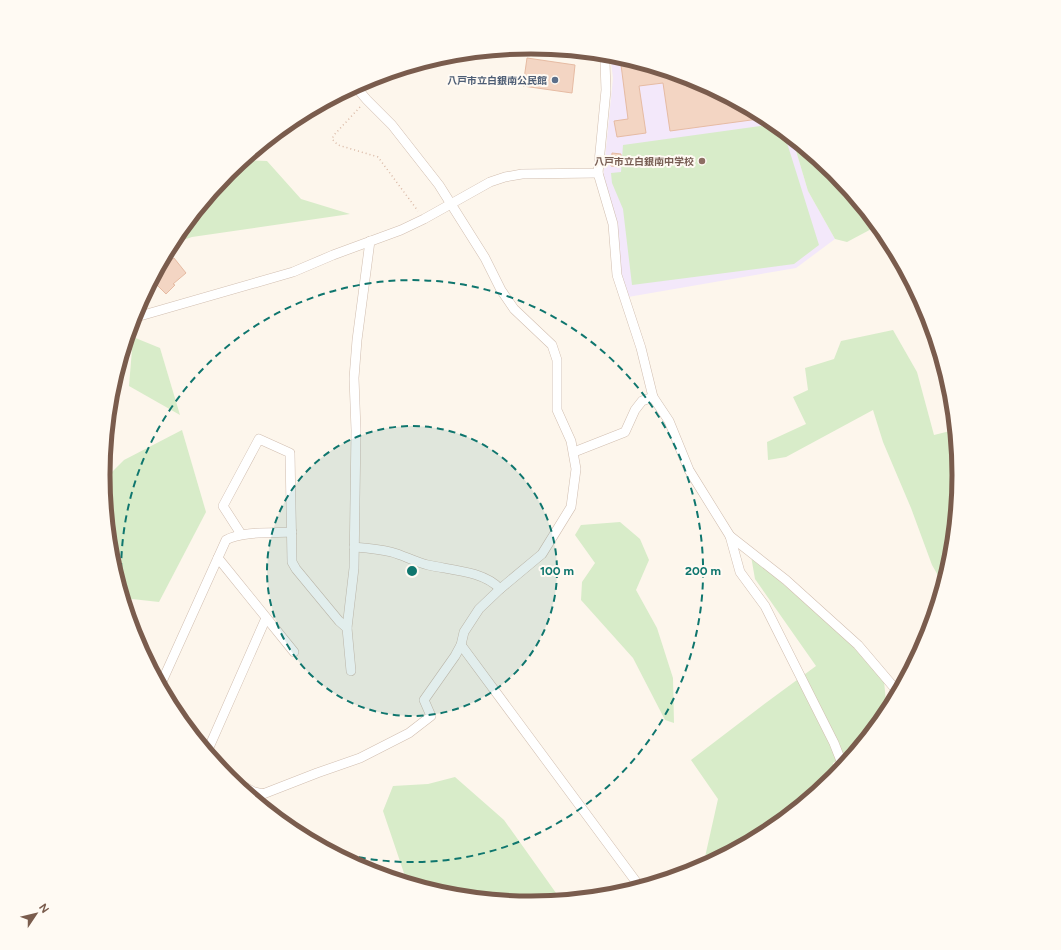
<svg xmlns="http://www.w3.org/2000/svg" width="1061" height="950" font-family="Figtree,'Noto Sans JP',sans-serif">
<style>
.education{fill:#f3e8fa}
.green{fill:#d8ecc9}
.building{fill:#f3d5c3;stroke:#e6bba3}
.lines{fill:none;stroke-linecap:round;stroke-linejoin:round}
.street-casing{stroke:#d1beb0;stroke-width:10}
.path{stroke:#d9b8a5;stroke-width:1.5;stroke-dasharray:1 3;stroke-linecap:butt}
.street{stroke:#fff;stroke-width:9}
.ring{fill:none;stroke:#0f766e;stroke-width:2;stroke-dasharray:7 5}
.service-dot{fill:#5c6f8a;stroke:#fffaf3;stroke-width:1.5}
.education-dot{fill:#8d6e63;stroke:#fffaf3;stroke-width:1.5}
.labels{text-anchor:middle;stroke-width:4;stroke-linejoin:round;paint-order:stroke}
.service-label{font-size:10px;font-weight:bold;fill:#4e5e75;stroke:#fffaf3;text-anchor:end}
.education-label{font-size:10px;font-weight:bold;fill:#785e54;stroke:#fffaf3;text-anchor:end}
.rim{fill:none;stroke:#7a5c4d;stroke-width:5}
.centre{fill:#0f766e;stroke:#fffaf3;stroke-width:2}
.ring-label{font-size:12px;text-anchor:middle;font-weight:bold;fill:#0f766e;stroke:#fffaf3;stroke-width:4;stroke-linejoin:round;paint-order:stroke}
</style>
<rect width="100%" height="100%" fill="#fdf6ec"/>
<!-- education -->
<path class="education" d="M 610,55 L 694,80 L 768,119 L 788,136 L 794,144 L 808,191 L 835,239 L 796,268 L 628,297 L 620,273 L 603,178 L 613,78 Z"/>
<!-- green -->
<g class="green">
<path d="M 774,124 L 778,128 L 788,146 L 819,245 L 794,264 L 632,285 L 623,209 L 612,183 L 611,173 L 621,172 L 623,145 Z"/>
<path d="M 794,144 L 811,154 L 833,173 L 877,226 L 847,242 L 835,239 L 808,191 Z"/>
<path d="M 243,160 L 267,161 L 301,199 L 350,214 L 192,237 L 171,244 L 175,237 L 228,172 Z"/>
<path d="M 893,330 L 917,372 L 934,435 L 954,430 L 958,475 L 950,559 L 943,584 L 932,565 L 911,508 L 883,442 L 873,410 L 786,457 L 768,460 L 767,442 L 806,424 L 793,397 L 808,390 L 805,368 L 834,359 L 841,341 Z"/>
<path d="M 133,337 L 160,348 L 180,415 L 129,386 Z"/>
<path d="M 182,430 L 206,512 L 159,602 L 123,598 L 111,558 L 103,481 L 124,460 Z"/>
<path d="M 620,522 L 640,539 L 649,560 L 636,590 L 657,628 L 673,678 L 674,723 L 665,720 L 633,658 L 581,600 L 582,582 L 595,563 L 575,535 L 581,525 Z"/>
<path d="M 751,556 L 846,639 L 884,681 L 887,712 L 856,750 L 833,763 L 833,778 L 768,831 L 703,866 L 718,799 L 691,760 L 767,702 L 816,666 L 755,579 Z"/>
<path d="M 455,777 L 504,820 L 561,900 L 530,903 L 447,895 L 407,882 L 383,811 L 393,786 L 428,784 Z"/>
</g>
<!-- building -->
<g class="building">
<path d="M 620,57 L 684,77 L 686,86 L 703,84 L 766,118 L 670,131 L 663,83 L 639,86 L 646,133 L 617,137 L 614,121 L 628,119 Z"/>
<path d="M 527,58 L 575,65 L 572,93 L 523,86 Z"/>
<path d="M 612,153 L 621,154 L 620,167 L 611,166 Z"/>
<path d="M 174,258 L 186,273 L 173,284 L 175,285 L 166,294 L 152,280 L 161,270 L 158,268 L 163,260 L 167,264 Z"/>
</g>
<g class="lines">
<!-- street casing -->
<g class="street-casing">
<g id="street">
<path d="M 598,173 L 613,224 L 617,275 L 641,348 L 653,397 L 669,421 L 689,470 L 730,536 L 786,580 L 858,645 L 898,692"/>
<path d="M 133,318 L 293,272 L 333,255 L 401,230 L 424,219 L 490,182 L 505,177 L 522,174 L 598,173 L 606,90 L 605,62 L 604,54"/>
<path d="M 574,452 L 625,432 L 635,410 L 642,401 L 653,397"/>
<path d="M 241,534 L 223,506 L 259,439 L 290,453 L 292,562 L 296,569 L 339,621 L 347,628"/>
<path d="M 730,536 L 740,572 L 765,606 L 834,743 L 843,766"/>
<path d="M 354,547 C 366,548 379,549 391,552 C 403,555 415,562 428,565 C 450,570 484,571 500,589"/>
<path d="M 218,558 L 294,652"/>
<path d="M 461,645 L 640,887"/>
<path d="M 351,671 L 347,628 L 354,568 L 356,430 L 354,378 L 357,340 L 370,241"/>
<path d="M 160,686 L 226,540 C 241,531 274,533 292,532"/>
<path d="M 207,752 L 266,618"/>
<path d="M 227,777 L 254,792 L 263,794 L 317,773 L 360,758 L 409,733 L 431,716 L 424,700 L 455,656 L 461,645 L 464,632 L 479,609 L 500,589 L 542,554 L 571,507 L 576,469 L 571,441 L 557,410 L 557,360 L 552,345 L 514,309 L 501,290 L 485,258 L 439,185 L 392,125 L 367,100 L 355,86"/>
</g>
</g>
<!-- path -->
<path class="path" d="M 360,107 L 334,135 L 332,139 L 338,145 L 378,157 L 418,211"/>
<!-- street -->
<use href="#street" class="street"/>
</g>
<!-- distance rings -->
<circle cx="412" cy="571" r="145" fill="#0f766e" fill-opacity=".12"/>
<g class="ring">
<circle cx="412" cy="571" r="145"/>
<path d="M122 594A291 291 0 1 1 329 850"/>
</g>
<!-- markers -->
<circle class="service-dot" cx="555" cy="80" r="4"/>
<circle class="education-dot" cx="702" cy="161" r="4"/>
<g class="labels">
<!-- service labels -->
<g class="service-label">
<text x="547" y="84">八戸市立白銀南公民館</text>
</g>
<!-- education labels -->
<g class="education-label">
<text x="694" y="165">八戸市立白銀南中学校</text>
</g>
</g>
<!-- crop -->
<path d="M0 0H1061V950H0ZM110 475a421 421 0 1 1 842 0a421 421 0 1 1-842 0Z" fill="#fffaf3" fill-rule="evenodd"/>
<path class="rim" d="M110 475a421 421 0 1 1 842 0a421 421 0 1 1-842 0Z"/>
<circle cx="412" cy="571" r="6" class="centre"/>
<g class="ring-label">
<text x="557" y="575">100 m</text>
<text x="703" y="575">200 m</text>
</g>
<!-- north arrow -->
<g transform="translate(36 914) rotate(55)" stroke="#fffaf3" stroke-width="3" paint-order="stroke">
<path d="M0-3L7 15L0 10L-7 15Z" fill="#7a5c4d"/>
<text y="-6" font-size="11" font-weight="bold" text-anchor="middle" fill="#7a5c4d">N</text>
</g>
</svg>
